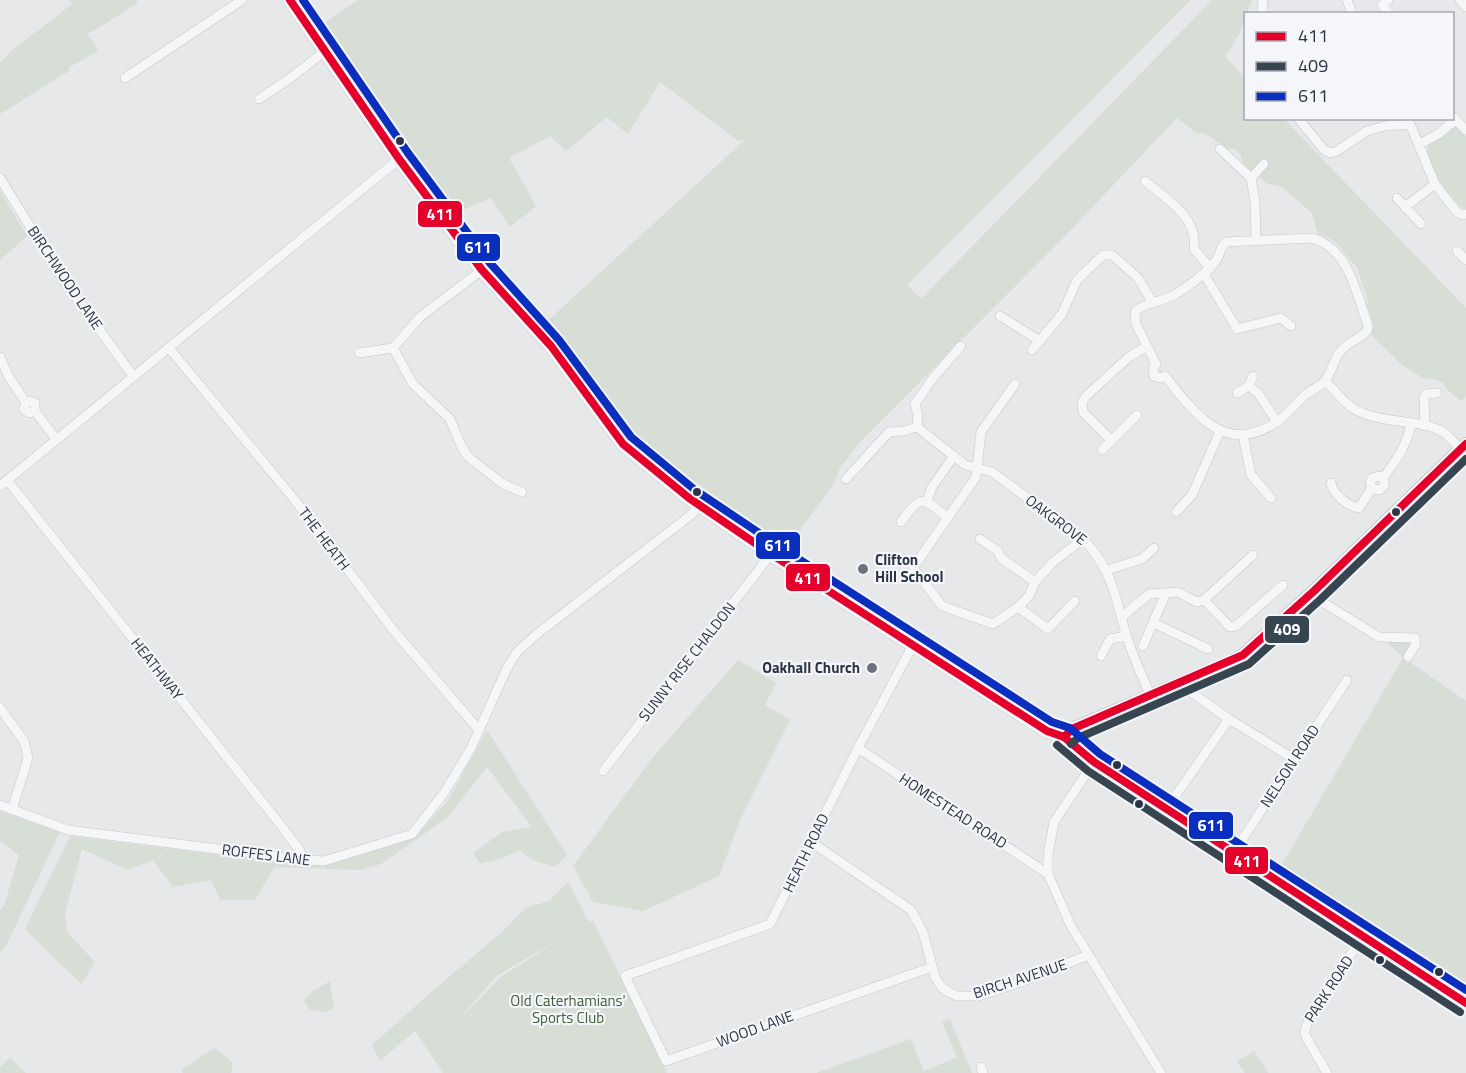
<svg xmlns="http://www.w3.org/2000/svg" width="1466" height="1073" font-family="'Titillium Web',sans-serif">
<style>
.green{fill:#d6ded6;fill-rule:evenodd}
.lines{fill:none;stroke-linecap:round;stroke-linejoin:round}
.minor-casing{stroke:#c4c6c8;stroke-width:10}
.tertiary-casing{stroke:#c4c6c8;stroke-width:14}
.secondary-casing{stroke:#c4c6c8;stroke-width:15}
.minor{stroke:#f5f6f7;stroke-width:9}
.tertiary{stroke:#f5f6f7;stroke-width:12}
.secondary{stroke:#f8f8f8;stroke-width:14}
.bus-1-casing{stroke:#f4f6f9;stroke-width:12}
.bus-2-casing{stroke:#f4f6f9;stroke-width:12}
.bus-3-casing{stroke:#f4f6f9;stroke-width:12}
.bus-1{stroke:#e4002b;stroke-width:8}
.bus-2{stroke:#36454f;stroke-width:8}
.bus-3{stroke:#0a2ebe;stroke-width:8}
.bus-dot{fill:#2b3445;stroke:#f4f6f9;stroke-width:2}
.poi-dot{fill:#6c737f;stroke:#f4f6f9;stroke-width:2}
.labels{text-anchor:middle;stroke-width:4.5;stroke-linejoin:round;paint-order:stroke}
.street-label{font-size:15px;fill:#2b3445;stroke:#f4f6f9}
.poi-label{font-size:15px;font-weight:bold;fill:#2b3445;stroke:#f4f6f9;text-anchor:start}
.park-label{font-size:15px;fill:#3f6138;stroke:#f4f6f9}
.line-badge{stroke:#f4f6f9;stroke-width:2}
.badge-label{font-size:16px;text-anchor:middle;font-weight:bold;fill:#fff}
</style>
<rect width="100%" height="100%" fill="#e6e8ea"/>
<!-- green -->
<g class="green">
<path d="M 69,0 L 136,0 L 138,3 L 88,34 L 98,51 L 68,68 L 69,71 L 0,114 L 0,63 L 10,52 L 72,4 Z"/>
<path d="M 358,0 L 1191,0 L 907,285 L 921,299 L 1212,0 L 1252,0 L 1247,13 L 1246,14 L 1240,33 L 1225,56 L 1245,78 L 1246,118 L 1284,119 L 1466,308 L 1466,397 L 1461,401 L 1445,388 L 1443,382 L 1425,378 L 1424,379 L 1401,364 L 1371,335 L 1374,325 L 1367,306 L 1368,302 L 1356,265 C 1348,261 1344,249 1336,243 C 1331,238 1324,236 1318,234 L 1312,213 L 1282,187 L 1268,184 L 1259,177 L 1267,167 L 1251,171 L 1242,162 L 1241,155 L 1235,149 L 1228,149 L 1204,133 L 1197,134 L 1177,118 L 1065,236 L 860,442 L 840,468 L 834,483 L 783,554 L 690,487 L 625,431 L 625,422 L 544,324 L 747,138 L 738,141 L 660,82 L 628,134 L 607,117 L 566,151 L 550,136 L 509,158 L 536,206 L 510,227 L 491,198 L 449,216 L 320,26 Z"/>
<path d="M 1454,127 L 1458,128 L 1466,137 L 1466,209 C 1454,206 1422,160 1428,147 C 1430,141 1449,129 1454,127 Z"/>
<path d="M 0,190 L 27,236 L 0,260 Z"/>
<path d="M 1385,640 L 1411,641 L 1411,644 L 1404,658 L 1466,701 L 1466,995 L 1277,873 L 1403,658 Z"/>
<path d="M 738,660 L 776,683 L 765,705 L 790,720 L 740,820 L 719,876 L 643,911 L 593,902 L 573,866 L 653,757 Z"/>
<path d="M 487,730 L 567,855 L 555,867 L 533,860 L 519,850 L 503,858 L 480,864 L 473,853 L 502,832 L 532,827 L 487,767 L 447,818 L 381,864 L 360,870 L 274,867 L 255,900 L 220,900 L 211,880 L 173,887 L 153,860 L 128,870 L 82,849 L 65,914 L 67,932 L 95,962 L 81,984 L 25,929 L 70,836 L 266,861 L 333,863 L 403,842 L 424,827 L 449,799 Z"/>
<path d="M 0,811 L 60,832 L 6,946 L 0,952 L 0,911 L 4,906 L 19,855 L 0,841 Z"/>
<path d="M 568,882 L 589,922 L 593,920 L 667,1073 L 443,1073 L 415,1031 L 380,1061 L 372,1045 L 438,986 L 501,933 L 525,908 L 549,901 ZM 560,939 L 501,977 L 456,1023 L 496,976 Z"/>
<path d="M 330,981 L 334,1007 L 327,1012 L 310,1010 L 304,1000 L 313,991 Z"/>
<path d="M 950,1019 L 972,1073 L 816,1073 L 911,1039 L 924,1071 L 957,1057 L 942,1022 Z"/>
<path d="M 215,1048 L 233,1063 L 231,1073 L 183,1073 L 182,1069 Z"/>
<path d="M 1254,1051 L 1268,1073 L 1245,1073 L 1237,1061 Z"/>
<path d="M 10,1058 L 26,1073 L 0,1073 L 0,1067 Z"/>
</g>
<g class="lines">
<!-- minor casing -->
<g class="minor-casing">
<g id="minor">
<path d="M 1347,0 L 1352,14"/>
<path d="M 1388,0 L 1382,5 L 1390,14"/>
<path d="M 1460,0 L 1466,7"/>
<path d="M 1262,14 L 1263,0"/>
<path d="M 125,78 L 242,0"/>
<path d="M 259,99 L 289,79 L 325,51"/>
<path d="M 1453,117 L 1466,130"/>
<path d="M 1298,118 L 1324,150 L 1330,153 L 1337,151 L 1367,131 L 1385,126 L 1410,124 L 1435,184 L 1456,211 L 1462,215 L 1466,214"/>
<path d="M 1420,144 L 1440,133 L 1455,120"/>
<path d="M 1220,149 L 1251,178 L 1255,202 L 1256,239"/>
<path d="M 0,178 L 62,278 L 133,376"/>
<path d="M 1251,178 L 1264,164"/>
<path d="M 1145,181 C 1167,200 1198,216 1194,249 L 1210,268"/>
<path d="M 1397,198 L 1421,224"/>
<path d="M 1405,207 L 1435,184"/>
<path d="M 1457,251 L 1466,260"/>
<path d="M 482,270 L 420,317 L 393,348 L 413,384 L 450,419 L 460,443 L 467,456 L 503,484 L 522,492"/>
<path d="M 1204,274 L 1237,329 L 1281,318 L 1291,326"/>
<path d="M 1000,316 L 1040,341"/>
<path d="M 169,348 L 294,499 L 394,631 L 479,730"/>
<path d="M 1032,350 L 1062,314 L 1077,280 L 1103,255 L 1112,255 L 1138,278 L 1153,303"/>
<path d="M 359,353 L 393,348"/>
<path d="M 0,357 L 9,377 L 26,403 L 24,409 L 29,413 L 35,411 L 35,403 L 30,401 L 26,403"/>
<path d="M 1156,364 L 1136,324 L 1135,312 C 1145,302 1162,302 1174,295 C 1186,288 1207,273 1215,262 C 1221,255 1219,248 1226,242 L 1312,238 C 1349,248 1356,293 1368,325 L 1367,331 C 1359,340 1345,343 1339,353 C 1333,362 1331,374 1324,382 C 1319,387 1311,390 1305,395 C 1295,404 1287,416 1275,423 C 1225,456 1194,413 1165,376"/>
<path d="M 1156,364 L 1153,368 L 1154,376 L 1160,378 L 1165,376"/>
<path d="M 1325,381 C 1335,390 1344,404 1356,410 C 1385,425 1419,418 1443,432 C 1452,438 1459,448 1466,456"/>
<path d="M 1015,384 L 981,432 L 976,477 L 913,568 L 942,606 L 993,624 L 1018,607 L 1029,596 L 1035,582 L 1053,562 L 1083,539"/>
<path d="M 1249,386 L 1258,393 L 1277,422"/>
<path d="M 1237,393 L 1249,386 L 1253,376"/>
<path d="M 35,411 L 56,439"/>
<path d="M 1425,426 L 1424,397 L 1426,394 L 1437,393"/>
<path d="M 917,427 L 965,465 L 992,472 L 1083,539 C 1112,569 1115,596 1126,634 C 1132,655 1142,675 1150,695"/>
<path d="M 1243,435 L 1251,475 L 1271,498"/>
<path d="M 1112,441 L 1083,412 L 1082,403 L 1085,397 L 1129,357 L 1146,347"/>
<path d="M 1102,450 L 1137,415"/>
<path d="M 1383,478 C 1397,458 1406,448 1411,424"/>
<path d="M 846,479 L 889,432 L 904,431 L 917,427 L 918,415 L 915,404 L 933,378 L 961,346"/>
<path d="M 7,480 L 283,828 L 300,851 L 304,860"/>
<path d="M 1331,483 C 1333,494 1347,506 1359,508 L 1372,488"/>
<path d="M 0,486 L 399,159"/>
<path d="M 1372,488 L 1370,483 L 1372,478 L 1379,476 L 1383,478"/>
<path d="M 1372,488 L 1379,490 C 1384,488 1386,483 1383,478"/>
<path d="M 927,501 L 932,487 L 954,456"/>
<path d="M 1176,512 L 1192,495 L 1220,431"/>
<path d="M 901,522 C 922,494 921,497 947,517"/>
<path d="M 980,539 L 998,551 L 1001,558 L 1035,582"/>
<path d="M 1107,570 L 1142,559 L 1154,548"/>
<path d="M 1314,591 L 1324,603 L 1379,637 L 1415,638 L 1416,644 L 1408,657"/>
<path d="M 1204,600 L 1230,627 L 1236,626 L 1283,585"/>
<path d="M 1018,607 L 1048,629 L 1075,601"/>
<path d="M 1122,617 L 1149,594 L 1178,592 L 1197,602 L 1204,600 L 1253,555"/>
<path d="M 1154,623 L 1208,649"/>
<path d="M 913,645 L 858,748 L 770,924 L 625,976 L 666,1061 L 932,967"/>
<path d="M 1143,646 L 1166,593"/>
<path d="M 1101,656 L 1110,639 L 1126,636"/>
<path d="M 1178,683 L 1229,719 L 1294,759"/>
<path d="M 0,708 L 24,741 L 28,758 L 12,810"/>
<path d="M 858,748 L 1048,874"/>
<path d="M 1094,762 L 1054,822 L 1048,855 L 1048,874 L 1071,926 L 1161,1073"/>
<path d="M 603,771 L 771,554"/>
<path d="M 0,805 L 68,830 L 304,860 L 324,861 L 412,834 L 444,793 L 471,748 L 507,668 L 517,652 L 537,634 L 692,514 L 699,505"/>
<path d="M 1167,808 L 1229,719"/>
<path d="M 811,842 L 911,910 L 923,932 L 935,977 L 942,988 L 949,992 L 957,996 L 979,996 L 1024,981 L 1088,955"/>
<path d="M 1234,852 L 1347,680"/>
<path d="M 981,1067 L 983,1073"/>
<path d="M 1327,1073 L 1305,1035 C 1302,1017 1351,955 1363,937"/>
</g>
</g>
<!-- tertiary casing -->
<g class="tertiary-casing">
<path id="tertiary" d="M 1064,737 L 1072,729 L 1232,661 L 1243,655 L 1314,591 L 1466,444"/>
</g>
<!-- secondary casing -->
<g class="secondary-casing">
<path id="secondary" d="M 290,0 L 399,159 L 482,270 L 551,346 L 623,444 L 689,498 L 771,554 L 1047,731 L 1064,737 L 1094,762 L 1466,1003"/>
</g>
<!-- minor -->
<use href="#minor" class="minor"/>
<!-- tertiary -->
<use href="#tertiary" class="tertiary"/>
<!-- secondary -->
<use href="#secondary" class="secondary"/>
<!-- bus-1 casing -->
<g class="bus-1-casing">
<g id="bus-1">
<path d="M 290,0 L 399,159 L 482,270 L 551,346 L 623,444 L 689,498 L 771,554 L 1047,731 L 1064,737 L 1094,762 L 1466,1003"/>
<path d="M 1064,737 L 1072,729 L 1243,655 L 1314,591 L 1466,444"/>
</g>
</g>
<!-- bus-2 casing -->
<g class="bus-2-casing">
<g id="bus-2">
<path d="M 1071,744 L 1078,738 L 1249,664 L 1321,599 L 1466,459"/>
<path d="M 1057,745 L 1088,771 L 1460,1012"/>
</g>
</g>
<!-- bus-3 casing -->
<g class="bus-3-casing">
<path id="bus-3" d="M 303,0 L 408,153 L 490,263 L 559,340 L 631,437 L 695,490 L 777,545 L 1052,722 L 1070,728 L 1100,754 L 1466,990"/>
</g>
<!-- bus-1 -->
<use href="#bus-1" class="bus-1"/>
<!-- bus-2 -->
<use href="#bus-2" class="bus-2"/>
<!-- bus-3 -->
<use href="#bus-3" class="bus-3"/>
</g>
<!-- markers -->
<g class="bus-dot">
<circle cx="400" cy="141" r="5"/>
<circle cx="697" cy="492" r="5"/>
<circle cx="1396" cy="512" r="5"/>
<circle cx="1117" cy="765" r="5"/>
<circle cx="1139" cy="804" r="5"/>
<circle cx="1380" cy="960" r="5"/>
<circle cx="1439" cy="972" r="5"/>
</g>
<g class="poi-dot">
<circle cx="863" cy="569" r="6"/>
<circle cx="872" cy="668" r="6"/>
</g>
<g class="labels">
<!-- street labels -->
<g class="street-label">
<text transform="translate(65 278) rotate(56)" y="5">BIRCHWOOD LANE</text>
<text transform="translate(1056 520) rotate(37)" y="5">OAKGROVE</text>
<text transform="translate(324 539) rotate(53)" y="5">THE HEATH</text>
<text transform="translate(687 662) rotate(-52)" y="5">SUNNY RISE CHALDON</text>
<text transform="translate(157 669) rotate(52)" y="5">HEATHWAY</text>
<text transform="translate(1290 766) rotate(-57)" y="5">NELSON ROAD</text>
<text transform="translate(953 811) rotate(33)" y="5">HOMESTEAD ROAD</text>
<text transform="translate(806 853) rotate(-64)" y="5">HEATH ROAD</text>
<text transform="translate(266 855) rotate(7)" y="5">ROFFES LANE</text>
<text transform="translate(1020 979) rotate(-18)" y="5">BIRCH AVENUE</text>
<text transform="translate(1329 989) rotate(-57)" y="5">PARK ROAD</text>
<text transform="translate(755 1029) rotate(-20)" y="5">WOOD LANE</text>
</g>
<!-- poi labels -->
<g class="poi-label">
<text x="875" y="565">Clifton<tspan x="875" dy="17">Hill School</tspan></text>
<text x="860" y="673" text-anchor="end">Oakhall Church</text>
</g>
<!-- park labels -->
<g class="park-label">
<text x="568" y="1006">Old Caterhamians'<tspan x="568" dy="17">Sports Club</tspan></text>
</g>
</g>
<g class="line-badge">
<rect x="417" y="200" width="46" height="28" rx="6" fill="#e4002b"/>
<rect x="456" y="233" width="45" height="29" rx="6" fill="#0a2ebe"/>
<rect x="755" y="531" width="46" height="29" rx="6" fill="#0a2ebe"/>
<rect x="785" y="563" width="46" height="29" rx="6" fill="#e4002b"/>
<rect x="1264" y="615" width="46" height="29" rx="6" fill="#36454f"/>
<rect x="1188" y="811" width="46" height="29" rx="6" fill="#0a2ebe"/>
<rect x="1224" y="846" width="45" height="29" rx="6" fill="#e4002b"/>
</g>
<g class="badge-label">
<text x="440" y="220">411</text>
<text x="478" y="253">611</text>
<text x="778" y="551">611</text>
<text x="808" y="584">411</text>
<text x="1287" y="635">409</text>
<text x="1211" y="831">611</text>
<text x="1247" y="867">411</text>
</g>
<!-- legend -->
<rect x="1244" y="12" width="210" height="108" fill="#f4f6f9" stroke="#a4a8b1" stroke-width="1.5"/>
<rect x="1256" y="32" width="30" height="9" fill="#e4002b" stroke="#a4a8b1" stroke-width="1.5"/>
<text x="1298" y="42" font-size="18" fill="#2b3445">411</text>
<rect x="1256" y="62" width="30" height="9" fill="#36454f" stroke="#a4a8b1" stroke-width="1.5"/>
<text x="1298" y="72" font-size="18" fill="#2b3445">409</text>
<rect x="1256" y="92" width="30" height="9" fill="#0a2ebe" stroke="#a4a8b1" stroke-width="1.5"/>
<text x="1298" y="102" font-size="18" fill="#2b3445">611</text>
</svg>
